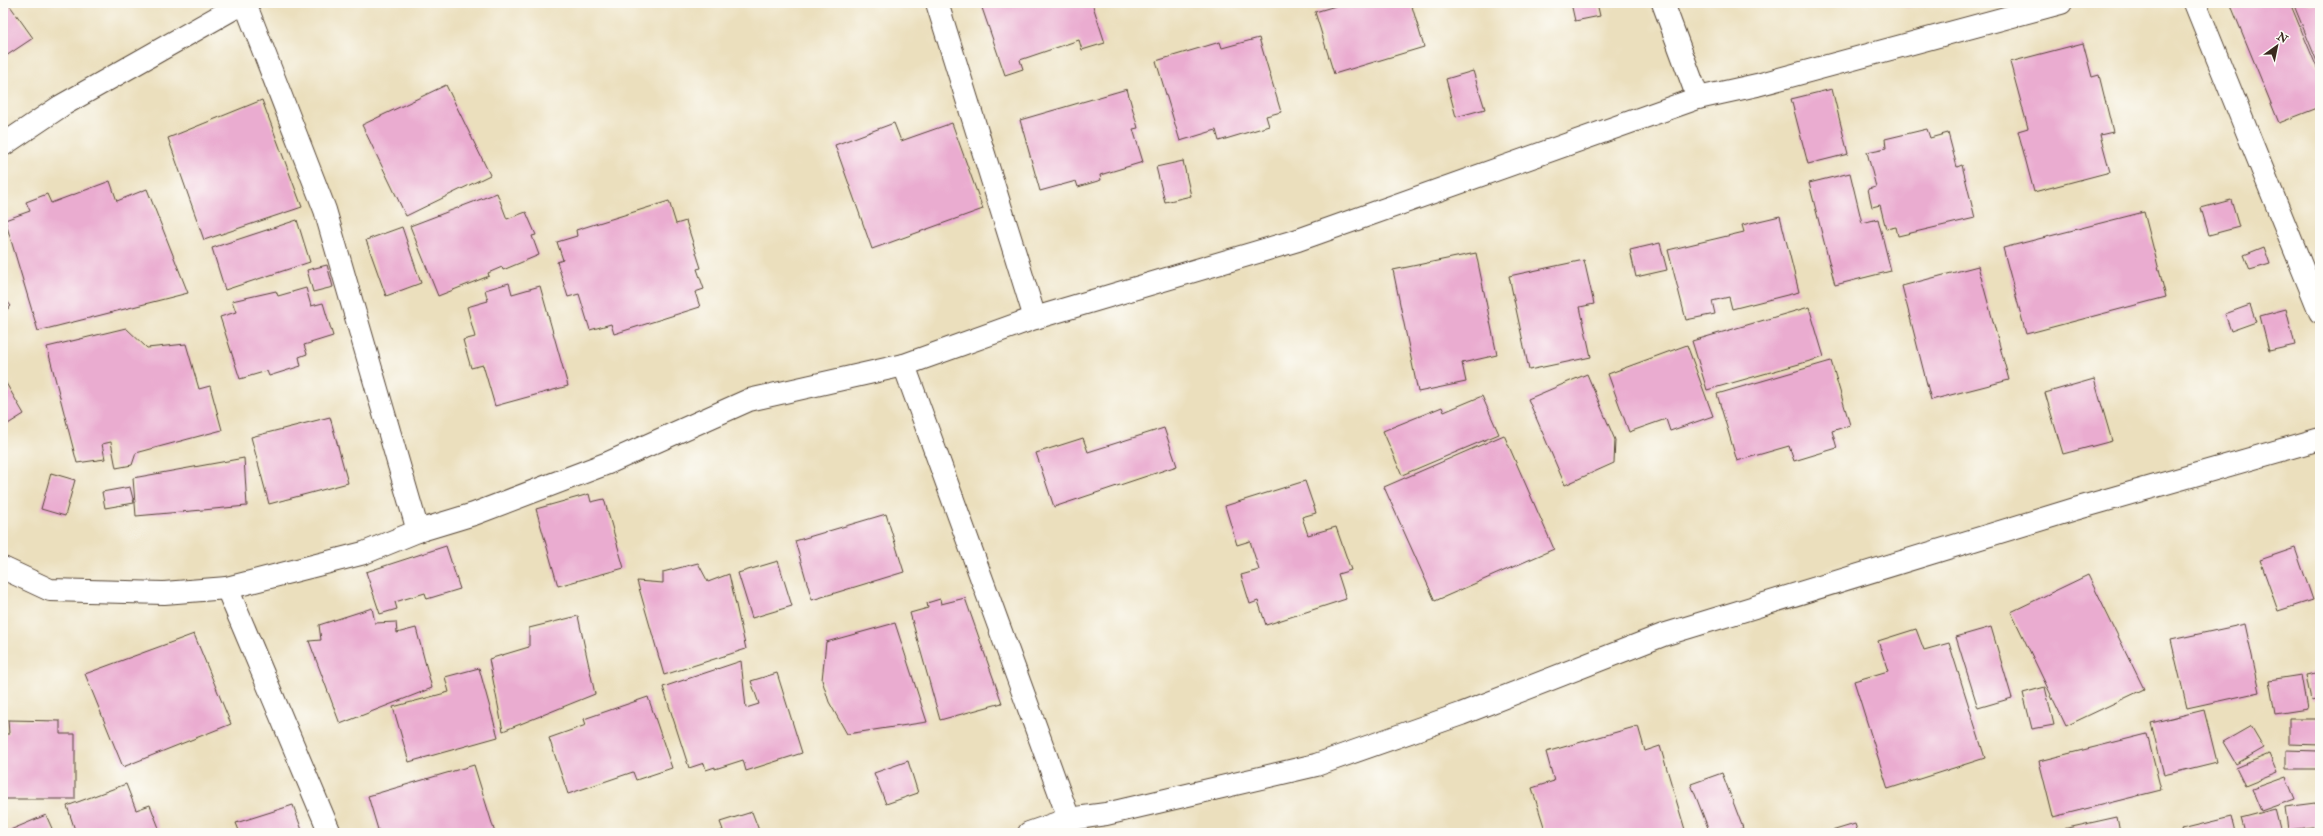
<svg xmlns="http://www.w3.org/2000/svg" width="2323" height="836" font-family="'IM FELL Double Pica',serif">
<style>
.building{fill:#eaacd0}
.lines{fill:none;stroke-linecap:round;stroke-linejoin:round}
.minor-casing{stroke:#554536;stroke-width:24}
.minor{stroke:#fff;stroke-width:22}
</style>
<rect width="100%" height="100%" fill="#fdfcf7"/>
<filter id="ink" filterUnits="userSpaceOnUse"><feTurbulence type="fractalNoise" baseFrequency=".025" numOctaves="2"/><feDisplacementMap in="SourceGraphic" scale="8" xChannelSelector="R" yChannelSelector="G"/><feConvolveMatrix kernelMatrix="1 2 1 2 8 2 1 2 1" color-interpolation-filters="sRGB"/></filter>
<filter id="wash" filterUnits="userSpaceOnUse"><feTurbulence type="fractalNoise" baseFrequency=".012" numOctaves="4" result="noise"/><feDisplacementMap in="SourceGraphic" scale="16" xChannelSelector="R" yChannelSelector="G"/><feGaussianBlur stdDeviation="0.9" result="paint"/><feColorMatrix in="noise" values="0 0 0 0 0 0 0 0 0 0 0 0 0 0 0 0 0 1.4 0 .05"/><feComposite in="paint" operator="in"/></filter>
<g filter="url(#wash)">
<rect width="100%" height="100%" fill="#ebdfbd"/>
<g id="blocks">
<!-- building -->
<g class="building">
<path d="M 3,3 L 8,3 L 33,38 L 3,58 Z"/>
<path d="M 986,3 L 1092,3 L 1105,43 L 1082,50 L 1079,40 L 1020,60 L 1023,69 L 1005,75 L 981,5 Z"/>
<path d="M 1346,3 L 1411,3 L 1424,47 L 1334,74 L 1315,12 Z"/>
<path d="M 1571,3 L 1597,3 L 1600,16 L 1575,21 Z"/>
<path d="M 1904,3 L 1922,3 L 1906,8 Z"/>
<path d="M 2230,3 L 2290,3 L 2320,75 L 2320,107 L 2279,123 Z"/>
<path d="M 2293,3 L 2320,3 L 2320,69 Z"/>
<path d="M 1259,38 L 1281,112 L 1266,116 L 1269,126 L 1219,141 L 1216,130 L 1180,141 L 1156,61 L 1220,42 L 1222,48 Z"/>
<path d="M 2083,43 L 2092,77 L 2099,75 L 2113,132 L 2100,135 L 2110,172 L 2034,192 L 2018,131 L 2028,128 L 2010,62 Z"/>
<path d="M 1473,71 L 1485,109 L 1456,117 L 1446,79 Z"/>
<path d="M 446,85 L 490,175 L 406,216 L 362,125 Z"/>
<path d="M 1127,89 L 1138,128 L 1133,129 L 1143,162 L 1100,175 L 1101,180 L 1078,187 L 1076,181 L 1040,191 L 1020,120 Z"/>
<path d="M 1832,89 L 1848,154 L 1808,164 L 1791,99 Z"/>
<path d="M 262,100 L 302,207 L 204,240 L 168,138 Z"/>
<path d="M 894,123 L 901,141 L 952,123 L 983,209 L 872,249 L 835,145 Z"/>
<path d="M 1927,129 L 1930,138 L 1948,133 L 1957,167 L 1962,165 L 1975,218 L 1898,236 L 1896,227 L 1886,229 L 1880,205 L 1872,207 L 1868,189 L 1876,187 L 1867,152 L 1886,148 L 1885,139 Z"/>
<path d="M 1183,161 L 1191,196 L 1165,202 L 1156,167 Z"/>
<path d="M 1850,173 L 1862,223 L 1878,219 L 1891,271 L 1835,285 L 1809,183 Z"/>
<path d="M 110,181 L 117,201 L 147,189 L 188,293 L 38,331 L 5,220 L 30,211 L 26,202 L 47,194 L 51,203 Z"/>
<path d="M 497,193 L 507,219 L 526,212 L 536,235 L 532,236 L 539,255 L 503,270 L 502,267 L 488,273 L 489,276 L 438,296 L 410,226 Z"/>
<path d="M 2231,200 L 2239,227 L 2209,235 L 2201,208 Z"/>
<path d="M 669,201 L 676,224 L 686,221 L 701,268 L 697,269 L 704,289 L 695,292 L 700,307 L 614,334 L 611,324 L 590,330 L 579,294 L 568,297 L 557,262 L 563,260 L 557,242 L 577,236 L 576,230 Z"/>
<path d="M 2144,212 L 2166,297 L 2026,334 L 2003,248 Z"/>
<path d="M 1780,216 L 1799,292 L 1732,309 L 1729,297 L 1712,301 L 1715,314 L 1686,320 L 1668,250 L 1744,232 L 1742,225 Z"/>
<path d="M 297,220 L 310,262 L 225,290 L 212,248 Z"/>
<path d="M 402,227 L 421,283 L 386,296 L 366,240 Z"/>
<path d="M 1660,243 L 1667,270 L 1636,277 L 1630,250 Z"/>
<path d="M 2264,247 L 2270,264 L 2250,270 L 2244,255 Z"/>
<path d="M 1476,253 L 1497,355 L 1462,363 L 1466,382 L 1418,392 L 1393,270 Z"/>
<path d="M 1584,260 L 1594,304 L 1580,307 L 1591,357 L 1529,370 L 1509,276 Z"/>
<path d="M 327,265 L 333,287 L 313,292 L 307,270 Z"/>
<path d="M 1978,266 L 2009,380 L 1931,400 L 1902,286 Z"/>
<path d="M 509,283 L 512,294 L 540,286 L 568,386 L 495,406 L 483,365 L 471,368 L 463,340 L 475,337 L 467,307 L 488,301 L 485,290 Z"/>
<path d="M 306,288 L 311,306 L 323,303 L 333,336 L 304,345 L 307,354 L 299,357 L 301,366 L 269,376 L 267,371 L 240,379 L 220,317 L 236,312 L 232,301 L 276,291 L 278,296 Z"/>
<path d="M 3,296 L 11,306 L 3,313 Z"/>
<path d="M 2250,305 L 2256,322 L 2231,331 L 2225,314 Z"/>
<path d="M 1809,307 L 1824,357 L 1707,390 L 1692,341 Z"/>
<path d="M 2286,309 L 2295,345 L 2269,351 L 2260,316 Z"/>
<path d="M 126,328 L 147,348 L 186,344 L 199,389 L 210,386 L 222,430 L 136,453 L 132,465 L 116,468 L 111,442 L 102,444 L 105,459 L 77,463 L 47,347 Z"/>
<path d="M 1687,345 L 1713,416 L 1670,431 L 1666,419 L 1629,432 L 1608,374 Z"/>
<path d="M 1831,361 L 1850,425 L 1832,431 L 1837,448 L 1794,461 L 1789,446 L 1737,461 L 1717,394 Z"/>
<path d="M 1587,374 L 1615,440 L 1614,463 L 1565,485 L 1528,399 Z"/>
<path d="M 3,378 L 24,414 L 3,427 Z"/>
<path d="M 2094,379 L 2112,441 L 2063,454 L 2045,393 Z"/>
<path d="M 1482,396 L 1499,434 L 1402,475 L 1383,431 L 1442,407 L 1444,412 Z"/>
<path d="M 330,417 L 348,483 L 269,504 L 251,437 Z"/>
<path d="M 1164,428 L 1177,466 L 1054,507 L 1036,453 L 1083,438 L 1088,452 Z"/>
<path d="M 1504,435 L 1554,549 L 1435,601 L 1384,487 Z"/>
<path d="M 244,458 L 247,506 L 136,516 L 133,478 Z"/>
<path d="M 51,473 L 75,480 L 65,516 L 41,509 Z"/>
<path d="M 1305,481 L 1316,513 L 1302,517 L 1308,535 L 1336,527 L 1351,570 L 1338,574 L 1346,599 L 1266,625 L 1258,601 L 1250,604 L 1241,575 L 1259,570 L 1250,541 L 1237,545 L 1225,506 Z"/>
<path d="M 130,487 L 134,503 L 105,508 L 102,492 Z"/>
<path d="M 589,494 L 591,502 L 604,499 L 624,568 L 558,586 L 536,509 Z"/>
<path d="M 886,514 L 904,572 L 812,600 L 795,541 Z"/>
<path d="M 446,546 L 460,589 L 427,599 L 425,593 L 395,602 L 397,609 L 380,614 L 366,572 Z"/>
<path d="M 2295,548 L 2313,600 L 2278,611 L 2260,560 Z"/>
<path d="M 778,561 L 792,606 L 752,618 L 738,573 Z"/>
<path d="M 698,563 L 708,582 L 729,574 L 746,649 L 664,675 L 637,581 L 663,583 L 663,572 Z"/>
<path d="M 2088,575 L 2144,689 L 2066,726 L 2011,612 Z"/>
<path d="M 965,598 L 1002,703 L 940,720 L 910,613 L 928,608 L 927,603 L 940,599 L 941,604 Z"/>
<path d="M 372,608 L 375,623 L 396,622 L 397,633 L 416,628 L 432,688 L 340,724 L 309,641 L 321,640 L 319,625 Z"/>
<path d="M 578,616 L 595,694 L 503,731 L 489,659 L 529,647 L 529,628 Z"/>
<path d="M 895,623 L 927,722 L 847,734 L 829,702 L 822,680 L 826,642 Z"/>
<path d="M 2245,624 L 2260,692 L 2187,708 L 2171,640 Z"/>
<path d="M 1991,627 L 2012,698 L 1978,708 L 1956,637 Z"/>
<path d="M 1916,629 L 1924,650 L 1949,643 L 1985,758 L 1888,789 L 1854,681 L 1888,671 L 1878,641 Z"/>
<path d="M 194,634 L 231,724 L 123,767 L 85,674 Z"/>
<path d="M 741,661 L 746,708 L 759,704 L 751,681 L 777,673 L 802,753 L 746,771 L 743,760 L 715,769 L 715,767 L 706,770 L 704,763 L 689,768 L 663,687 Z"/>
<path d="M 479,668 L 498,737 L 409,762 L 393,707 L 449,692 L 445,677 Z"/>
<path d="M 2320,672 L 2320,699 L 2311,701 L 2306,675 Z"/>
<path d="M 2301,675 L 2307,709 L 2275,714 L 2269,680 Z"/>
<path d="M 2045,687 L 2054,725 L 2032,729 L 2023,693 Z"/>
<path d="M 648,697 L 672,768 L 636,780 L 633,772 L 568,794 L 549,738 L 586,725 L 584,719 Z"/>
<path d="M 2204,710 L 2217,762 L 2164,775 L 2151,723 Z"/>
<path d="M 2289,719 L 2320,719 L 2320,745 L 2289,744 Z"/>
<path d="M 8,720 L 60,721 L 60,734 L 75,734 L 75,799 L 3,799 L 3,734 L 9,734 Z"/>
<path d="M 1638,726 L 1645,751 L 1660,746 L 1686,833 L 1546,833 L 1532,788 L 1554,781 L 1546,752 Z"/>
<path d="M 2251,726 L 2264,748 L 2236,764 L 2223,742 Z"/>
<path d="M 2147,734 L 2161,790 L 2053,817 L 2039,761 Z"/>
<path d="M 2286,750 L 2318,751 L 2318,769 L 2286,769 Z"/>
<path d="M 2269,754 L 2277,773 L 2245,786 L 2236,768 Z"/>
<path d="M 908,761 L 918,793 L 886,804 L 874,773 Z"/>
<path d="M 474,765 L 495,833 L 379,833 L 368,796 Z"/>
<path d="M 1722,773 L 1743,828 L 1729,833 L 1710,833 L 1691,784 Z"/>
<path d="M 2286,777 L 2295,799 L 2261,811 L 2252,789 Z"/>
<path d="M 126,784 L 136,810 L 150,805 L 161,833 L 76,833 L 67,806 Z"/>
<path d="M 2316,803 L 2320,826 L 2288,830 L 2285,807 Z"/>
<path d="M 293,805 L 303,833 L 240,833 L 236,823 Z"/>
<path d="M 2275,809 L 2281,833 L 2245,833 L 2241,818 Z"/>
<path d="M 752,812 L 760,833 L 716,833 L 723,830 L 720,822 Z"/>
<path d="M 46,815 L 54,833 L 3,833 Z"/>
<path d="M 2117,817 L 2120,833 L 2064,833 L 2063,829 Z"/>
<path d="M 2231,817 L 2235,833 L 2183,833 L 2182,829 Z"/>
<path d="M 1855,824 L 1858,833 L 1825,833 Z"/>
</g>
</g>
</g>
<g filter="url(#ink)">
<use href="#blocks" fill-opacity="0" stroke="#554536" stroke-width="1"/>
<g class="lines">
<!-- minor casing -->
<g class="minor-casing">
<g id="minor">
<path d="M 245,3 L 325,210 L 418,531"/>
<path d="M 937,3 L 1035,318"/>
<path d="M 1663,3 L 1698,98"/>
<path d="M 2195,3 L 2320,312"/>
<path d="M 3,145 L 61,106 L 243,3"/>
<path d="M 904,365 L 1069,819"/>
<path d="M 3,568 L 50,590 L 164,593 L 227,588 L 364,553 L 418,531 L 474,514 L 608,463 L 749,400 L 904,365 L 1035,318 L 1298,240 L 1698,98 L 1757,85 L 2061,3"/>
<path d="M 227,588 L 330,833"/>
<path d="M 1029,833 L 1069,819 L 1106,814 L 1316,765 L 1461,714 L 1663,635 L 2075,509 L 2320,439"/>
</g>
</g>
<!-- minor -->
<use href="#minor" class="minor"/>
</g>
</g>
<!-- margin -->
<rect width="2323" height="836" fill="none" stroke="#fdfcf7" stroke-width="16"/>
<!-- north arrow -->
<g transform="translate(2277 46) rotate(33)" stroke="#fdfcf7" stroke-width="3" paint-order="stroke">
<path d="M0-3L7 15L0 10L-7 15Z" fill="#3b2a1e"/>
<text y="-6" font-size="11" font-weight="bold" text-anchor="middle" fill="#3b2a1e">N</text>
</g>
</svg>
